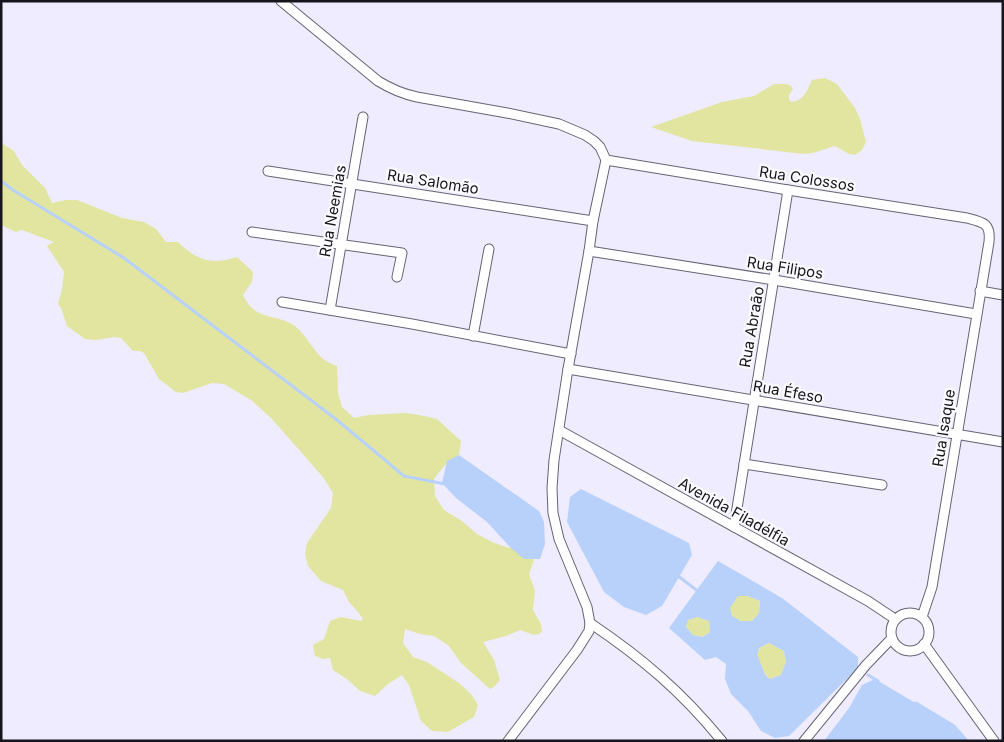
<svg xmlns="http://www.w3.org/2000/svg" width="1004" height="742" font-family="Inter,sans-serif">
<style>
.green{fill:#e2e59f}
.water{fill:#b8d1fb;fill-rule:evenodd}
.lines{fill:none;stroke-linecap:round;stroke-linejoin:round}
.stream{stroke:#b8d1fb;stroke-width:3}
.street-casing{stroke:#666473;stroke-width:11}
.street{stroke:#fff;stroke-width:9}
.labels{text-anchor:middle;stroke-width:4.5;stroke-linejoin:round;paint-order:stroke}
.street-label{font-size:15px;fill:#16151b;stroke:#fbfbff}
</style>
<rect width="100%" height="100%" fill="#eeecfe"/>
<!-- green -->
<g class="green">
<path d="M 825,78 L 837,84 L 855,108 L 860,119 L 866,142 L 862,150 L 855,155 L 849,154 L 835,146 L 813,153 L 804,154 L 692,141 L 651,127 L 722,102 L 754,96 L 774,84 L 786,84 L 791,86 L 793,89 L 789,95 L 789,99 L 791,102 C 804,101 807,91 812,80 Z"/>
<path d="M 1,143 L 14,151 L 22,165 L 45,188 L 52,203 L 66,200 L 77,200 L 122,218 L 144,222 L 156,229 L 166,242 L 178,242 C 198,261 211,265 237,257 L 253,272 L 252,282 L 243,295 C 255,322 277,313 295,326 C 306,335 313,350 323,359 C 327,362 332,364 337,366 L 338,393 L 342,407 L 354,418 L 368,415 L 405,413 L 419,415 L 437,419 L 461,441 L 459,455 L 445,465 L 434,479 L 435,496 L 444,510 L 462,521 L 477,534 L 492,542 L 506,547 L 520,549 L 534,560 L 529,574 L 535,591 L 533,610 L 541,624 L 542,631 L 539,634 L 534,635 L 520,630 L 506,636 L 483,642 L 494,660 L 500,680 L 494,687 L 490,689 L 461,663 L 449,646 L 434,636 L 420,634 L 405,629 L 403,643 L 413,657 L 427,662 L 459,683 L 471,694 L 478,705 L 474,717 L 448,732 L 432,731 L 421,721 L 409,685 L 402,675 L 388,684 L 375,696 L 360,691 L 348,680 L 333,670 L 330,658 L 323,659 L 315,656 L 313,645 L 324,639 L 330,621 L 341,617 L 361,621 L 363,619 L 358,612 L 349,602 L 343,590 L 321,581 L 308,566 L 305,554 L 307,543 L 331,508 L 333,493 L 323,477 L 271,418 L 251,400 L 224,384 L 212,383 L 183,393 L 176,392 L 159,379 L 144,353 L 140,351 L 133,351 L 121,338 L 114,337 L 96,340 L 85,339 L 67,326 L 61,308 L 58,304 L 62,289 L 64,272 L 47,246 L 54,242 L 22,230 L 16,232 L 1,225 Z"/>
<path d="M 738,596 L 748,596 L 760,601 L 759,613 L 752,621 L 741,621 L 732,616 L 729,608 Z"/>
<path d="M 697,617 L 709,621 L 710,632 L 703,637 L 693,635 L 686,627 L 688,620 Z"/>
<path d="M 769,643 L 784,651 L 786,662 L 781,675 L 770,679 C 759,669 755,663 759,648 Z"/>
</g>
<!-- water -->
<g class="water">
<path d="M 459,455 L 539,511 L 544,522 L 545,544 L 540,559 L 524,559 L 511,548 L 487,522 L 456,498 L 442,483 L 447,461 Z"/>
<path d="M 581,489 L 689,543 L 692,555 L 662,606 L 646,615 L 624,607 L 604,592 L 567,522 L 570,497 Z"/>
<path d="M 718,561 L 782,598 L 858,657 L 858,668 L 789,736 L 775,738 L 761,731 L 748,711 L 731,694 L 725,679 L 726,664 L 716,657 L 705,660 L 669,628 ZM 738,596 L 748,596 L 760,601 L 759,613 L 752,621 L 741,621 L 732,616 L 730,608 ZM 697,617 L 709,621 L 710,632 L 703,637 L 693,635 L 686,627 L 688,620 ZM 769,643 L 784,651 L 786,662 L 781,675 L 770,679 C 759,670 755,663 759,648 Z"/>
<path d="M 875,679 L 954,726 L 967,741 L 824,741 L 849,708 L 862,685 Z"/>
</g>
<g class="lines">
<!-- stream -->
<g class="stream">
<path d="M 1,181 L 13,190 L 124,258 L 337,420 L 404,476 L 445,484"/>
<path d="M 678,576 L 699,592"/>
<path d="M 754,655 L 757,658 L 764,676"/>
<path d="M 868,675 L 878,681"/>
<path d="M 916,703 L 954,726 L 967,741"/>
</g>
<!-- street casing -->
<g class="street-casing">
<g id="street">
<path d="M 281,1 L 378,81 C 391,89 403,94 417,97 L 507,113 L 559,124 L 585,135 L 594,141 L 600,147 L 606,160 L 593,221 L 589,251 L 568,369 L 554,460 L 552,488 L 553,513 L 559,539 L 587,607 L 590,623 L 589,631 L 577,650 L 508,741"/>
<path d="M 606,160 L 788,190 L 967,218 C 983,222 991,223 989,242 L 932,587 L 922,617"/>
<path d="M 268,171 L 593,221"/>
<path d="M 252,232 L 402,253 L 397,277"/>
<path d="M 589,251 L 774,280 L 976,314"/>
<path d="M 980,291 L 1003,295"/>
<path d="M 282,302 L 412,324 L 571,354"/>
<path d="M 330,310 L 363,117"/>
<path d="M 473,336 L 489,249"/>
<path d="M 568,369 L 1003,442"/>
<path d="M 559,430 L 868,601 L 895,619"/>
<path d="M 744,464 L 882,485"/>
<path d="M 734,527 L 788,190"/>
<circle cx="910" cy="632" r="19"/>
<path d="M 590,623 C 642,658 682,692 722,741"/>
<path d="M 924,644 L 994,741"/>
<path d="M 804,741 L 866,665 L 892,638"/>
</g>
</g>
<!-- street -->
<use href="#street" class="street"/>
</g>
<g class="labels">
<!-- street labels -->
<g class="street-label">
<text transform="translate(807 179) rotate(9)" y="5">Rua Colossos</text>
<text transform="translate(433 182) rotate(9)" y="5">Rua Salomão</text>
<text transform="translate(333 211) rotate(-80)" y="5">Rua Neemias</text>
<text transform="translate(785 268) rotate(9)" y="5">Rua Filipos</text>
<text transform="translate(752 327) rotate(-80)" y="5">Rua Abraão</text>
<text transform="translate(788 392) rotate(10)" y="5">Rua Éfeso</text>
<text transform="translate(944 428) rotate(-81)" y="5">Rua Isaque</text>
<text transform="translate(734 512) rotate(29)" y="5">Avenida Filadélfia</text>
</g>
</g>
<!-- border -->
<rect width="1004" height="742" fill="none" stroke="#16151b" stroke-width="5"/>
</svg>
